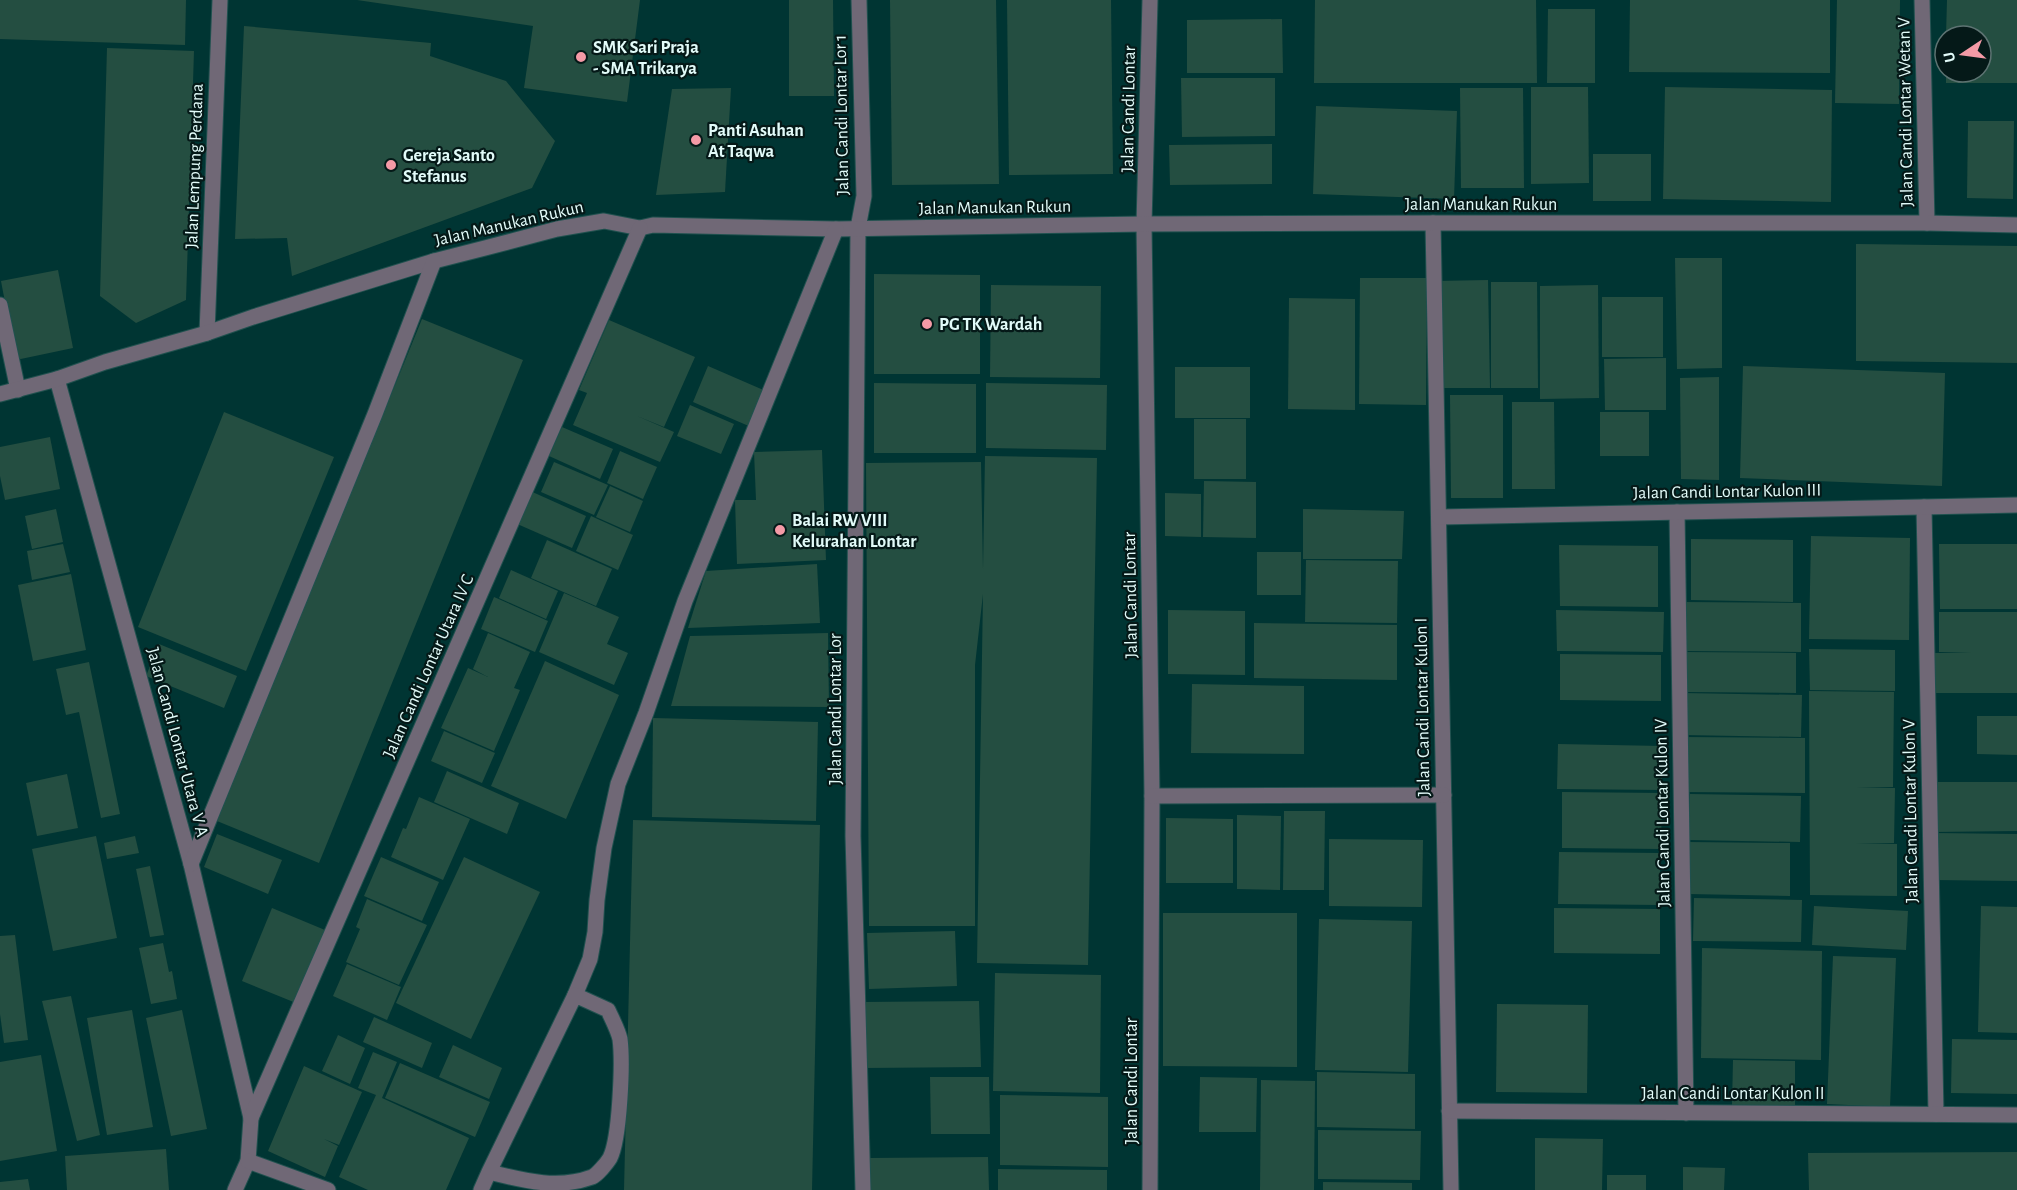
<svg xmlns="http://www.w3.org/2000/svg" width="2017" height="1190" font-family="'Alegreya Sans',sans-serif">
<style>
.building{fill:#244e41}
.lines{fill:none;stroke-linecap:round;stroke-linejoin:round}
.minor-casing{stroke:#20514f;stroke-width:17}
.minor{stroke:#706876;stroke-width:15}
.poi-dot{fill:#f49aa6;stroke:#051918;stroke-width:2}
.labels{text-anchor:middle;stroke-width:4.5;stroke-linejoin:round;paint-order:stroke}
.poi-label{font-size:18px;font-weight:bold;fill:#e2fbf9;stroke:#051918;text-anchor:start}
.street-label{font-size:18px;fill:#e2fbf9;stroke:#051918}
</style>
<rect width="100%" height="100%" fill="#003533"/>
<!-- building -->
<g class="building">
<path d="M 0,0 L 186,0 L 185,45 L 0,39 Z"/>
<path d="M 357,0 L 640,0 L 627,102 L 524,88 L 533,26 Z"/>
<path d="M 789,0 L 833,0 L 834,96 L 789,96 Z"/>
<path d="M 890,0 L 996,0 L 999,184 L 892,185 Z"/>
<path d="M 1007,0 L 1111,0 L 1113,174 L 1009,175 Z"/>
<path d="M 1315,0 L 1536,0 L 1537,83 L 1314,83 Z"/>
<path d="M 1630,0 L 1830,0 L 1830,73 L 1629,72 Z"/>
<path d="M 1837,0 L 1900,0 L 1899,104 L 1835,103 Z"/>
<path d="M 1947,0 L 2017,0 L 2017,83 L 1946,83 L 1946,72 L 1981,72 L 1981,36 L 1946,36 Z"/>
<path d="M 1548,9 L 1595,9 L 1595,83 L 1547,83 Z"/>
<path d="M 1282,19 L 1283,73 L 1187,73 L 1187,20 Z"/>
<path d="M 244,26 L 431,43 L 430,56 L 506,81 L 555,141 L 532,188 L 292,276 L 287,238 L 235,239 Z"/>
<path d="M 107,48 L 194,51 L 186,300 L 136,323 L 100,296 Z"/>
<path d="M 1181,78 L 1275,78 L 1275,136 L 1182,137 Z"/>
<path d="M 1531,87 L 1588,87 L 1589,183 L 1531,184 Z"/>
<path d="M 1665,87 L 1832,90 L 1831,202 L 1663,199 Z"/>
<path d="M 731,88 L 725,192 L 656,195 L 672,89 Z"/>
<path d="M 1460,88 L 1523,88 L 1524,188 L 1461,188 Z"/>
<path d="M 1316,106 L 1457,111 L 1454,199 L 1313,194 Z"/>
<path d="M 1968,121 L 2014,121 L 2013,199 L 1967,198 Z"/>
<path d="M 1272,144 L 1272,184 L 1170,185 L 1169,145 Z"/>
<rect x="1593" y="154" width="58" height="47"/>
<path d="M 1856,244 L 2017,246 L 2017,363 L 1856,361 Z"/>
<path d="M 1675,258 L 1722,258 L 1722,368 L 1677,369 Z"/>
<path d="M 58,270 L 73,348 L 16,360 L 1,281 Z"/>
<path d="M 874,274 L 980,275 L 980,374 L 874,374 Z"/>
<path d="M 1360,278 L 1427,278 L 1426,405 L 1359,404 Z"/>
<path d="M 1488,280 L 1490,388 L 1437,388 L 1436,281 Z"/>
<path d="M 1491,282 L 1537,282 L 1538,388 L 1491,388 Z"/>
<path d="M 991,285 L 1101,286 L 1100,378 L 990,377 Z"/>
<path d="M 1598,285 L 1599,398 L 1540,399 L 1540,286 Z"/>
<rect x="1602" y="297" width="61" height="60"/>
<path d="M 1289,298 L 1355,299 L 1355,410 L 1288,409 Z"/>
<path d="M 422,319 L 523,360 L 319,863 L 217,821 Z"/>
<path d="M 609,320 L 695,357 L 664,427 L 637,416 L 674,432 L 660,462 L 573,425 L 587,393 L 579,390 Z"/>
<path d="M 1666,358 L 1666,410 L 1605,410 L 1604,359 Z"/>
<path d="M 708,366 L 766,391 L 751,427 L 693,402 Z"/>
<path d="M 1743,366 L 1945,373 L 1942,486 L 1740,478 Z"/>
<rect x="1175" y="367" width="75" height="51"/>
<path d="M 1719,377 L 1719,480 L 1681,479 L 1680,378 Z"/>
<path d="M 874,383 L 976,384 L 976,453 L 874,453 Z"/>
<path d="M 986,383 L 1107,385 L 1106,450 L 986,448 Z"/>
<path d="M 1450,395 L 1503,395 L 1503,498 L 1451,498 Z"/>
<path d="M 1512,402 L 1554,402 L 1555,489 L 1512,489 Z"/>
<path d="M 690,405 L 734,424 L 721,454 L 677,436 Z"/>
<path d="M 224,412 L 334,457 L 246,671 L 138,627 Z"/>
<rect x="1600" y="412" width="49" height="44"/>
<rect x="1194" y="419" width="52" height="60"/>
<path d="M 562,427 L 613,449 L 600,479 L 549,456 Z"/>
<path d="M 50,437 L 60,489 L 5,500 L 0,476 L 0,447 Z"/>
<path d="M 822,450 L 826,560 L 737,564 L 735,500 L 756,500 L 754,452 Z"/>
<path d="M 620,451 L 657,467 L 643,499 L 607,483 Z"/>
<path d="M 985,456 L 1097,458 L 1088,965 L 977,963 L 983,594 L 975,665 L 975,926 L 869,926 L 866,463 L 981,462 L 983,569 Z"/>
<path d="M 554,462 L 608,485 L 594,515 L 541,492 Z"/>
<path d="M 1204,481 L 1256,482 L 1256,538 L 1203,537 Z"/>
<path d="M 610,486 L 643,501 L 630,532 L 596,517 Z"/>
<path d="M 528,490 L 586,516 L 572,548 L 515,523 Z"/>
<path d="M 1165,493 L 1201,494 L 1201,537 L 1165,536 Z"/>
<path d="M 56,509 L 63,542 L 32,549 L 25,516 Z"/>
<path d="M 1303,509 L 1404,511 L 1402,559 L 1303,559 Z"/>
<path d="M 591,516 L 633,535 L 618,570 L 576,551 Z"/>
<path d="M 1811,536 L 1910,538 L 1909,640 L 1809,639 Z"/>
<path d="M 1691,539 L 1793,540 L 1793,602 L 1691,600 Z"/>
<path d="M 547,540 L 612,569 L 596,606 L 531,578 Z"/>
<path d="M 63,544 L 70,572 L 32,580 L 27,551 Z"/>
<path d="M 1939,544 L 2017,544 L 2017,609 L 1940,609 Z"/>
<path d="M 1559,545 L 1658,546 L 1658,607 L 1560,606 Z"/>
<rect x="1257" y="552" width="44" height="43"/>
<path d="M 1306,560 L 1398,561 L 1397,623 L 1305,622 Z"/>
<path d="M 817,564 L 820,623 L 688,628 L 706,571 Z"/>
<path d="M 511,570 L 558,591 L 546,619 L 499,598 Z"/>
<path d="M 71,574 L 86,650 L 33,661 L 18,585 Z"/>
<path d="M 564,593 L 619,617 L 607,644 L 628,653 L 614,685 L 539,652 Z"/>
<path d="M 494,597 L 548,621 L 535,652 L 481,629 Z"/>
<path d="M 1684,602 L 1801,603 L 1801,652 L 1683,651 Z"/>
<path d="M 1168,610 L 1245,611 L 1245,675 L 1168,674 Z"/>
<path d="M 1556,610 L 1664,612 L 1663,652 L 1557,651 Z"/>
<path d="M 1939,612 L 2017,612 L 2017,693 L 1932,693 L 1931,653 L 1971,653 L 1939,652 Z"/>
<path d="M 1254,623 L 1397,625 L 1397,680 L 1254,678 Z"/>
<path d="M 488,633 L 530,652 L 514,688 L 520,690 L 494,751 L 441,728 L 468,668 L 488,677 L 473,669 Z"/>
<path d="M 828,633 L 829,707 L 671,706 L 690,636 Z"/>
<path d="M 159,644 L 237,676 L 224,708 L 146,676 Z"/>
<path d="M 1809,649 L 1895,650 L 1895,691 L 1810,690 Z"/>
<path d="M 1684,652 L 1796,653 L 1796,693 L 1684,692 Z"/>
<path d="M 1560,654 L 1661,655 L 1661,701 L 1560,700 Z"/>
<path d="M 545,661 L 619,695 L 566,819 L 491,786 Z"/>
<path d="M 89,662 L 120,814 L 101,818 L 79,712 L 66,715 L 56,669 Z"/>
<path d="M 1192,684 L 1304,686 L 1304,754 L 1191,753 Z"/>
<path d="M 1809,691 L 1894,692 L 1893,787 L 1857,788 L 1895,788 L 1894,843 L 1856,843 L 1897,844 L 1897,896 L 1810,895 Z"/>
<path d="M 1683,693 L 1802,695 L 1801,737 L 1683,735 Z"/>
<path d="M 1977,716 L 2017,716 L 2017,755 L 1977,754 Z"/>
<path d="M 653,718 L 818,722 L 816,821 L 652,817 Z"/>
<path d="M 444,731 L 495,753 L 482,783 L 431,761 Z"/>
<path d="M 1683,737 L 1805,738 L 1805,793 L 1682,792 Z"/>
<path d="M 1558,744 L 1662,746 L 1662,790 L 1557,789 Z"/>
<path d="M 447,771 L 519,803 L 507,834 L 434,802 Z"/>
<path d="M 67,774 L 78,828 L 37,836 L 26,783 Z"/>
<path d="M 1933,782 L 2017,782 L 2017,831 L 1934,832 Z"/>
<path d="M 1562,792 L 1662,793 L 1661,849 L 1562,848 Z"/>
<path d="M 1690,794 L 1801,796 L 1800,842 L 1689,840 Z"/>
<path d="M 419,797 L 470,819 L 443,880 L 391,857 L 403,828 L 406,829 Z"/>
<path d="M 1284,811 L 1325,811 L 1324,890 L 1283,890 Z"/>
<path d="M 1237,815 L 1281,816 L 1280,890 L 1237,889 Z"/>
<path d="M 1166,818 L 1233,819 L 1233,883 L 1166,883 Z"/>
<path d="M 633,820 L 820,825 L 812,1190 L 624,1190 Z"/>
<path d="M 1935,833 L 2017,834 L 2017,881 L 1934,880 Z"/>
<path d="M 217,834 L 282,860 L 268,894 L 204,867 Z"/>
<path d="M 96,836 L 117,938 L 53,951 L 32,849 Z"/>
<path d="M 135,836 L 139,853 L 107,859 L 104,843 Z"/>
<path d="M 1329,839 L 1423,840 L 1422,907 L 1329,906 Z"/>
<path d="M 1688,842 L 1790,843 L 1790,896 L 1688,894 Z"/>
<path d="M 1559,852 L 1660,853 L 1660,905 L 1558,904 Z"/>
<path d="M 381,857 L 439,882 L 422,921 L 364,896 Z"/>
<path d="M 464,857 L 540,892 L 471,1039 L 396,1003 Z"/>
<path d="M 150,866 L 164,935 L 150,937 L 136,869 Z"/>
<path d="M 1694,898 L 1802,900 L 1801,942 L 1693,941 Z"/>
<path d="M 367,899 L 427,925 L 399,985 L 346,962 L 360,929 L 356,927 Z"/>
<path d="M 1814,906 L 1908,911 L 1906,950 L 1812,945 Z"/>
<path d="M 1981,906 L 2017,907 L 2017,1033 L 1978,1032 Z"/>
<path d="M 272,908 L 325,930 L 296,1003 L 242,981 Z"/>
<path d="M 1554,908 L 1660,909 L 1660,954 L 1554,953 Z"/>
<path d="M 1163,913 L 1297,913 L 1297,1067 L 1163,1066 Z"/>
<path d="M 1319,919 L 1412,921 L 1408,1072 L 1315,1070 Z"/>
<path d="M 955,931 L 957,986 L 869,989 L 867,933 Z"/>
<path d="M 15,935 L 28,1040 L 4,1043 L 0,1014 L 0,936 Z"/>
<path d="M 163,943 L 169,972 L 172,971 L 177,999 L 151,1004 L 139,948 Z"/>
<path d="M 1702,948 L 1822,951 L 1821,1060 L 1701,1058 Z"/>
<path d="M 1833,956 L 1896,958 L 1890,1107 L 1827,1104 Z"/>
<path d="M 347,964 L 401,987 L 387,1020 L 333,996 Z"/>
<path d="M 995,973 L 1101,975 L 1100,1093 L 993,1091 Z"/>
<path d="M 71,996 L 100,1135 L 77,1141 L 42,1001 Z"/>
<path d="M 979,1001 L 981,1067 L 865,1068 L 863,1002 Z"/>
<path d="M 1497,1004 L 1588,1005 L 1587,1093 L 1496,1092 Z"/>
<path d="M 132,1010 L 153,1127 L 107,1135 L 87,1018 Z"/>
<path d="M 182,1010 L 207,1129 L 171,1136 L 146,1018 Z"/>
<path d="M 374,1017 L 432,1043 L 422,1068 L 363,1042 Z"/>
<path d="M 338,1035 L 365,1048 L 350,1084 L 322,1071 Z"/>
<path d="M 1952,1039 L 2017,1040 L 2017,1094 L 1951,1093 Z"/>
<path d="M 453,1045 L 502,1068 L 489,1099 L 439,1077 Z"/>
<path d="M 373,1052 L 397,1062 L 382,1098 L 469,1138 L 446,1190 L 368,1190 L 339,1177 L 376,1095 L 358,1088 Z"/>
<path d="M 41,1055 L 57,1151 L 0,1161 L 0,1062 Z"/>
<path d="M 1733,1060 L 1795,1061 L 1795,1105 L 1732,1105 Z"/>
<path d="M 400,1063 L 490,1102 L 475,1137 L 385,1098 Z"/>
<path d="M 304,1066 L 362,1092 L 339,1145 L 324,1139 L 338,1146 L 325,1177 L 268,1151 Z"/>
<path d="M 1317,1072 L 1415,1074 L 1415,1129 L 1317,1127 Z"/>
<path d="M 930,1077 L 989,1077 L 990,1134 L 931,1134 Z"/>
<path d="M 1200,1077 L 1257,1078 L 1256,1132 L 1199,1132 Z"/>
<path d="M 1261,1080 L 1315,1081 L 1314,1190 L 1260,1190 Z"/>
<path d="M 1000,1095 L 1108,1097 L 1108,1167 L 1000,1165 Z"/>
<path d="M 1318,1130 L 1421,1131 L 1420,1180 L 1318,1179 Z"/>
<path d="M 1535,1138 L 1603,1139 L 1602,1190 L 1535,1190 Z"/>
<path d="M 166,1149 L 169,1190 L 67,1190 L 65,1156 Z"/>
<path d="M 2017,1152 L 2017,1190 L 1809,1190 L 1808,1153 Z"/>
<path d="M 988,1157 L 989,1190 L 870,1190 L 870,1158 Z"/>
<path d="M 1683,1167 L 1725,1168 L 1724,1190 L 1683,1190 Z"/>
<path d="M 998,1169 L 1107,1170 L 1107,1190 L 998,1190 Z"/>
<rect x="1607" y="1175" width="39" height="15"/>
<path d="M 28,1179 L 30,1190 L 0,1190 L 0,1182 Z"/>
<path d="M 1323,1182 L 1412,1183 L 1412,1190 L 1323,1190 Z"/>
</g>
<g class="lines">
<!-- minor casing -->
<g class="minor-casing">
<g id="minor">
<path d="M 859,0 L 864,196 L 858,228 L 853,836 L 863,1190"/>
<path d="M 1150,0 L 1144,224 L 1152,796 L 1150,1190"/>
<path d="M 1922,0 L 1927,223"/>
<path d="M 1433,223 L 1451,1190"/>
<path d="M 0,305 L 18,390"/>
<path d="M 207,333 L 220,0"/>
<path d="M 57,379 L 191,864 L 251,1118 L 248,1161 L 235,1190"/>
<path d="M 0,394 L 57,379 L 105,362 L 207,333 L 253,317 L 434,261 L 485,248 L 557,229 L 604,221 L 640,228 L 653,225 L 836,229 L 1144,224 L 1433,223 L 1927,223 L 2017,225"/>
<path d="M 1924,507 L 1936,1114"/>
<path d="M 1677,512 L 1686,1113"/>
<path d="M 1439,517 L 2017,505"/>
<path d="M 1152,796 L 1444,795"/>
<path d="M 191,864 L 375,414 L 434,261"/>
<path d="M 575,995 L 590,959 L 595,932 L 597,900 L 604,848 L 618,784 L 646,713 L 685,601 L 836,229"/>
<path d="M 1449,1111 L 2017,1115"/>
<path d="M 251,1118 L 640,228"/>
<path d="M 248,1161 L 328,1190"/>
<path d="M 481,1190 L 489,1172 L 575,995 L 608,1010 C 612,1019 618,1030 620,1039 C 623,1062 620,1138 610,1158 C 607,1163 597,1175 592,1177 C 557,1190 522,1180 489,1172"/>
</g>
</g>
<!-- minor -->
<use href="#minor" class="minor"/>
</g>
<!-- markers -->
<g class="poi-dot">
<circle cx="581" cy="57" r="6"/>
<circle cx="696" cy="140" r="6"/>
<circle cx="391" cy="165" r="6"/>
<circle cx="927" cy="324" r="6"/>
<circle cx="780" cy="530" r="6"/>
</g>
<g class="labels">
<!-- poi labels -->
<g class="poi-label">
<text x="593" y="53">SMK Sari Praja<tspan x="593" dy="21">- SMA Trikarya</tspan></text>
<text x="708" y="136">Panti Asuhan<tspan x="708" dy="21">At Taqwa</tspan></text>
<text x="403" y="161">Gereja Santo<tspan x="403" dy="21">Stefanus</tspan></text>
<text x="939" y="330">PG TK Wardah</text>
<text x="792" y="526">Balai RW VIII<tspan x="792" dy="21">Kelurahan Lontar</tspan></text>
</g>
<!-- street labels -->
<g class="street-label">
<text transform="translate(1128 109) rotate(-89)" y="6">Jalan Candi Lontar</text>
<text transform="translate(1905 112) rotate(-91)" y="6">Jalan Candi Lontar Wetan V</text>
<text transform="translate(841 115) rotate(-91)" y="6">Jalan Candi Lontar Lor 1</text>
<text transform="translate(194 166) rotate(-88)" y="6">Jalan Lempung Perdana</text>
<text x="1481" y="210">Jalan Manukan Rukun</text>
<text transform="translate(995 207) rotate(-1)" y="6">Jalan Manukan Rukun</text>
<text transform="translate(509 223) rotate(-13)" y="6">Jalan Manukan Rukun</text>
<text transform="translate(1727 491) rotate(-1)" y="6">Jalan Candi Lontar Kulon III</text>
<text transform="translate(1130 595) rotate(-91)" y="6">Jalan Candi Lontar</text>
<text transform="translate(428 666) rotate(-66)" y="6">Jalan Candi Lontar Utara IV C</text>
<text transform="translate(1422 707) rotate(-91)" y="6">Jalan Candi Lontar Kulon I</text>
<text transform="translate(835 709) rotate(-90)" y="6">Jalan Candi Lontar Lor</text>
<text transform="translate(178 742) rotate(75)" y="6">Jalan Candi Lontar Utara V A</text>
<text transform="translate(1910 811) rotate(-91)" y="6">Jalan Candi Lontar Kulon V</text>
<text transform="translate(1662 813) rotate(-91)" y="6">Jalan Candi Lontar Kulon IV</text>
<text transform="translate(1131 1081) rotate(-90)" y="6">Jalan Candi Lontar</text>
<text x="1733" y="1099">Jalan Candi Lontar Kulon II</text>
</g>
</g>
<!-- north arrow -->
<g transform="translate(1963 54) rotate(257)"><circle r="28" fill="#051918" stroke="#5d7372" stroke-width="1.5"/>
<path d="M0-4.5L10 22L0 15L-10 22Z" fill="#f49aa6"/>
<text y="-9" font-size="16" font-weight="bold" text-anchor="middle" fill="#e2fbf9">U</text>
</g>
</svg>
